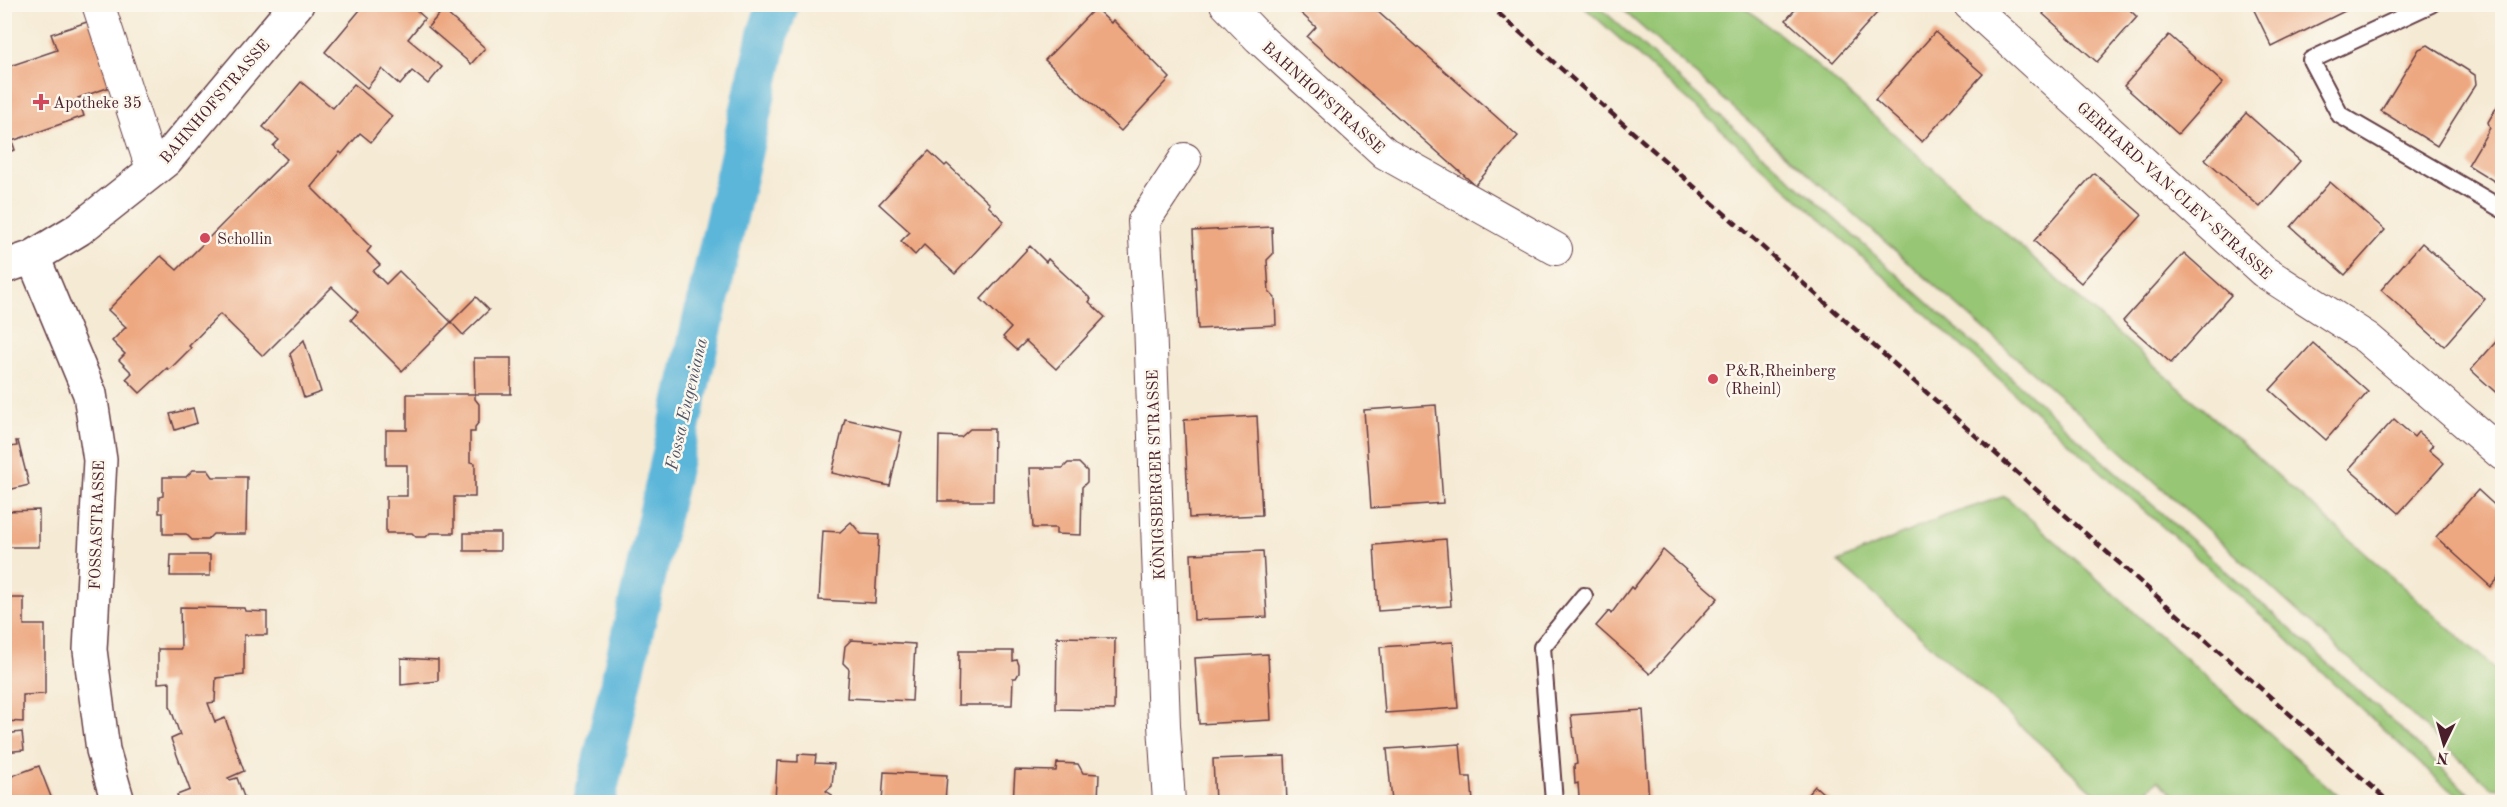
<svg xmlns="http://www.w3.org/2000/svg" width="2507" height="807" font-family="'Old Standard TT',serif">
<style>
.green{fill:#97c674;stroke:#707250;stroke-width:1.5}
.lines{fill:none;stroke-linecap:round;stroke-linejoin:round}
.canal{stroke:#5bb6d9;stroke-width:42}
.building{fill:#eda881}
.service-casing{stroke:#643d44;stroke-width:20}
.minor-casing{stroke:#643d44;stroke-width:34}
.tertiary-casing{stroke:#643d44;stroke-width:36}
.service{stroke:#fff;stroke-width:16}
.minor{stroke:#fff;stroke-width:32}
.tertiary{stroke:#fff;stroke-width:33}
.rail{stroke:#4a1f2b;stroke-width:4.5;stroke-dasharray:9 4.5;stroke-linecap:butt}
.poi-dot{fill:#d1495b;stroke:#fbf7ec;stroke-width:2}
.labels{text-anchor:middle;stroke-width:5;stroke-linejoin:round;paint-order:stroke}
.street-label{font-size:16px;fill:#4a1f2b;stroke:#fbf7ec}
.poi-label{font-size:16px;fill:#4a1f2b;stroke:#fbf7ec;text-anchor:start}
.water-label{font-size:18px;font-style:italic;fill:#505468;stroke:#fbf7ec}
</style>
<rect width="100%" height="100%" fill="#fbf7ec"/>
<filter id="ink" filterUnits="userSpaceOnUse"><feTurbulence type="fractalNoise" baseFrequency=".0167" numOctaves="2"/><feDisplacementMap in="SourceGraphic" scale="12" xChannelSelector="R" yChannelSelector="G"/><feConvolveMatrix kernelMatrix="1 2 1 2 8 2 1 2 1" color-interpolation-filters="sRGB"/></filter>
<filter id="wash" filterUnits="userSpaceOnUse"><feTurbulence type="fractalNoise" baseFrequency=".008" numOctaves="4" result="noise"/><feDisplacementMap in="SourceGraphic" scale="24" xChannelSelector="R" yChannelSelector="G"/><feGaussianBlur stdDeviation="1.35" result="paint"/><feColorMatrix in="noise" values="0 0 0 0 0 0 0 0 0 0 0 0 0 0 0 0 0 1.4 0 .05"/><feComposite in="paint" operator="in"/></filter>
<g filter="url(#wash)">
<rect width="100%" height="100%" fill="#f5ead4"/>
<!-- green -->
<g class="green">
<path d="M 1582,5 L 1596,5 L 1606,13 L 2398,726 L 2461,787 L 2483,802 L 2469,802 L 2442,784 L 2262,616 Z"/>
<path d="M 1617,5 L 1741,5 L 1782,36 L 1839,85 L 2502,675 L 2502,788 L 2491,787 L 2453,753 L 2097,429 Z"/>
<path d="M 2005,496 L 2345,802 L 2183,802 L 2158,780 L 2136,802 L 2105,802 L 1838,562 L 1942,517 Z"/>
</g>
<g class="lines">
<!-- canal -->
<path class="canal" d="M 594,802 L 768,35 L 778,4"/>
</g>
<g id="blocks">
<!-- building -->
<g class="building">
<path d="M 365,4 L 409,4 L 425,18 L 408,39 L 442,67 L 428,84 L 412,71 L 400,85 L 382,69 L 367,88 L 325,52 Z"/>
<path d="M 1291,4 L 1369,4 L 1518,136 L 1475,185 L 1307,37 L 1316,27 Z"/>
<path d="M 1800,4 L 1885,4 L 1833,62 L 1786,20 Z"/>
<path d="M 2051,4 L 2124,4 L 2137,17 L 2097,62 L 2043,14 Z"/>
<path d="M 2251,4 L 2359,4 L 2272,47 Z"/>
<path d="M 1095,8 L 1111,23 L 1113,20 L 1170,78 L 1121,131 L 1045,60 Z"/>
<path d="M 443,10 L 485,48 L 471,64 L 428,27 Z"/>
<path d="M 93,20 L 116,85 L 78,98 L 84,116 L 12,141 L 15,150 L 4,153 L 4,68 L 57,50 L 51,34 Z"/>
<path d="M 1935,32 L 1983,74 L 1922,142 L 1875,100 Z"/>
<path d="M 2169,35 L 2223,83 L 2178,134 L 2124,86 Z"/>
<path d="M 2428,45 L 2475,75 L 2476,84 L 2437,146 L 2381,111 L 2419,49 Z"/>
<path d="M 301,82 L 333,108 L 354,84 L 392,116 L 371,142 L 360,133 L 342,154 L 340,152 L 311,187 L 371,247 L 367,252 L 380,265 L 373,271 L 386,284 L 399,271 L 451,322 L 402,371 L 351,320 L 358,312 L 332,287 L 263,356 L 220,314 L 189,346 L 191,348 L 169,370 L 167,368 L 140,393 L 126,379 L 132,373 L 119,360 L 125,354 L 112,341 L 126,327 L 108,310 L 161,256 L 177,270 L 287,159 L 273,146 L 279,140 L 263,127 Z"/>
<path d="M 2499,103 L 2502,103 L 2502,186 L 2468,165 L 2490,128 L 2488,122 Z"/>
<path d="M 2246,113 L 2300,161 L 2260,207 L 2205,159 Z"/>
<path d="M 929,151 L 945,166 L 947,164 L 990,204 L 988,206 L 1004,221 L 955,274 L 924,245 L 915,255 L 901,241 L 910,232 L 879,204 Z"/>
<path d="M 2094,173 L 2142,215 L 2081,283 L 2034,241 Z"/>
<path d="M 2330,182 L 2385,230 L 2345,275 L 2291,227 Z"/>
<path d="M 1272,227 L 1273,254 L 1267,260 L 1269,292 L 1275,298 L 1276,325 L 1198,329 L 1193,231 Z"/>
<path d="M 2422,243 L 2485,299 L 2444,346 L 2381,290 Z"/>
<path d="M 1030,246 L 1046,262 L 1048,259 L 1091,299 L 1089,302 L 1105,317 L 1056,369 L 1026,341 L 1017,350 L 1003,337 L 1011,328 L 981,299 Z"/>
<path d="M 2184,253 L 2231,295 L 2171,363 L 2123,321 Z"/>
<path d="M 476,297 L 489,310 L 463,335 L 451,322 Z"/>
<path d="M 2502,335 L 2502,398 L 2471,370 Z"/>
<path d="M 304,340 L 321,392 L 304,398 L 290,354 Z"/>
<path d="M 2313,343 L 2368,392 L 2326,440 L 2270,390 Z"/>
<path d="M 474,358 L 511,358 L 511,394 L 475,394 Z"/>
<path d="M 407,394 L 475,394 L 475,399 L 479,404 L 479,422 L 475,427 L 475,432 L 470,432 L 470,462 L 475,463 L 475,497 L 454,497 L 454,533 L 430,533 L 426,537 L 416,537 L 412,533 L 386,533 L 386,496 L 407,496 L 407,465 L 386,465 L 386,430 L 407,430 Z"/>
<path d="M 1436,405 L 1443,503 L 1371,508 L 1364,410 Z"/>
<path d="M 193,408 L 197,423 L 175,430 L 170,414 Z"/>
<path d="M 1257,416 L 1262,515 L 1189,518 L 1184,420 Z"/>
<path d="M 845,419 L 902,432 L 890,486 L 832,473 Z"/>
<path d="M 2394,419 L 2414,437 L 2418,432 L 2433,445 L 2429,450 L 2444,463 L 2399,513 L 2349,469 Z"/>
<path d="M 970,429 L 994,429 L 993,501 L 938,501 L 939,436 L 961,437 Z"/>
<path d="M 16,441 L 18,441 L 29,485 L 4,491 L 4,448 L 17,446 Z"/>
<path d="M 1068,463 L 1079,463 L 1087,471 L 1087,482 L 1082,487 L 1081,535 L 1056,534 L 1056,528 L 1033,528 L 1030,468 L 1063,468 Z"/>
<path d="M 193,470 L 208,470 L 213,477 L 247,477 L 246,534 L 213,534 L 207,540 L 192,540 L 186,534 L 163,534 L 163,513 L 159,513 L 159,497 L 163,496 L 163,477 L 186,477 Z"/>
<path d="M 2478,490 L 2502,512 L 2502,574 L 2491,587 L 2436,537 Z"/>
<path d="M 39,510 L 39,547 L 4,547 L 4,511 Z"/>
<path d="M 851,522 L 861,534 L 879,535 L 875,603 L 819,600 L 823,531 L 840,532 Z"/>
<rect x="464" y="533" width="36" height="18"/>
<path d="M 1446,539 L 1451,606 L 1378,611 L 1374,545 Z"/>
<path d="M 1663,550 L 1718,598 L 1650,674 L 1596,626 L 1609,611 L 1611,614 L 1631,587 L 1633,589 Z"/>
<path d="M 1263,551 L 1267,617 L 1194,620 L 1191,554 Z"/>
<path d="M 171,555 L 210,555 L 210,576 L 170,576 Z"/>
<path d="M 4,598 L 24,598 L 24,625 L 45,625 L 45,694 L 23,695 L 23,722 L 4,721 Z"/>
<path d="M 180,607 L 244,608 L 245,611 L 267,612 L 267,635 L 244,635 L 244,675 L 216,678 L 215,702 L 208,703 L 215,722 L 225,718 L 244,771 L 228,778 L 230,780 L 237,778 L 244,797 L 237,800 L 238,802 L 180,802 L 177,795 L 190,790 L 171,739 L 180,735 L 170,706 L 170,682 L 158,683 L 158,649 L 181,649 Z"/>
<path d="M 1057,637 L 1115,638 L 1114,710 L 1056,709 Z"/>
<path d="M 851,640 L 915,644 L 912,701 L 847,698 L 849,669 L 843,663 L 845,646 Z"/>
<path d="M 1453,642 L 1458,708 L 1385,713 L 1380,647 Z"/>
<path d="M 959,651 L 1013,651 L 1013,661 L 1017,660 L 1019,665 L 1019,673 L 1016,678 L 1013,678 L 1012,705 L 958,705 Z"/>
<path d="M 1268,654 L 1271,720 L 1199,724 L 1195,658 Z"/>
<path d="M 401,658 L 438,660 L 438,681 L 401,685 Z"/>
<path d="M 1643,710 L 1649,802 L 1577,802 L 1576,797 L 1579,797 L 1578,783 L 1575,784 L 1574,765 L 1577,764 L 1571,715 Z"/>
<path d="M 22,732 L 24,750 L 4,752 L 4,734 Z"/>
<path d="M 1460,744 L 1463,777 L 1471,777 L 1473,802 L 1392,802 L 1387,749 Z"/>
<path d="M 798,754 L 816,755 L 815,763 L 834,764 L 832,786 L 826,791 L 832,795 L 832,802 L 775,802 L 777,761 L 798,762 Z"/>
<path d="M 1285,756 L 1287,802 L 1215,802 L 1213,759 Z"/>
<path d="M 1057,763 L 1078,764 L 1083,773 L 1099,774 L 1098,802 L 1013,802 L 1015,770 L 1056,771 Z"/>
<path d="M 39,766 L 53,802 L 4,802 L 4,779 Z"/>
<path d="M 884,772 L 947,775 L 945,802 L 882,802 Z"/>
<path d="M 1815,786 L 1833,802 L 1801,802 Z"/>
</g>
</g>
</g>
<g filter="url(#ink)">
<use href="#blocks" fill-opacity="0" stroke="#643d44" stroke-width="1.5"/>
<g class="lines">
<!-- service casing -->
<g class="service-casing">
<g id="service">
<path d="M 2431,4 L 2311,60 L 2340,115 L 2502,209"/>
<path d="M 1554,802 L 1542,647 L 1584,596"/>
</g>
</g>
<!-- minor casing -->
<g class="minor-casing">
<g id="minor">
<path d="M 98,4 L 152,169"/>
<path d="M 1226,4 L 1259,38 L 1385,153 L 1556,249"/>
<path d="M 1969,4 L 2263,271 L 2367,338 L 2502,454"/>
<path d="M 1169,802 L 1164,725 L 1150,321 L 1144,221 L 1185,159"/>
</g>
</g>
<!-- tertiary casing -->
<g class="tertiary-casing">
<g id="tertiary">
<path d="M 33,257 L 90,394 L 100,460 L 90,650 L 103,750 L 118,802"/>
<path d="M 4,267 L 33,257 L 79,229 L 166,160 L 297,4"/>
</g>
</g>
<!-- service -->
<use href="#service" class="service"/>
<!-- minor -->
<use href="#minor" class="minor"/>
<!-- tertiary -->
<use href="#tertiary" class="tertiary"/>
<!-- rail -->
<path class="rail" d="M 1488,4 L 2389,802"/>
</g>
</g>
<!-- markers -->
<g class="poi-dot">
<path d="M38 93h6v6h6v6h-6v6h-6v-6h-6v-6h6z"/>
<circle cx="205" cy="238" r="6"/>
<circle cx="1713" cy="379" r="6"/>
</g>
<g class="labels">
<!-- street labels -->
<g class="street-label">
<text transform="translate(1324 97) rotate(42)" y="6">BAHNHOFSTRASSE</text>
<text transform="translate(214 101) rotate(-49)" y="6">BAHNHOFSTRASSE</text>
<text transform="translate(2175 190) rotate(42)" y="6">GERHARD-VAN-CLEV-STRASSE</text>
<text transform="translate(1155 475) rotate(-92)" y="6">KÖNIGSBERGER STRASSE</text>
<text transform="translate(96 525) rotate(-88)" y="6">FOSSASTRASSE</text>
</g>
<!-- poi labels -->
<g class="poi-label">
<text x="53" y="108">Apotheke 35</text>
<text x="217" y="244">Schollin</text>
<text x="1725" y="376">P&amp;R,Rheinberg<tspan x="1725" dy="18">(Rheinl)</tspan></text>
</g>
<!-- water labels -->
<g class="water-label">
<text transform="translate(686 404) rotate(-77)" y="6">Fossa Eugeniana</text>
</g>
</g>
<!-- margin -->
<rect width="2507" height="807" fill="none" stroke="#fbf7ec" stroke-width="24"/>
<!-- north arrow -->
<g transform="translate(2444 744) rotate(185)" stroke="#fbf7ec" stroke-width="4.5" paint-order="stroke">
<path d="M0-4.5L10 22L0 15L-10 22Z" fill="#4a1f2b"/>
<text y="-9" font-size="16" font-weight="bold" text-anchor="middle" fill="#4a1f2b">N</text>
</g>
</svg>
